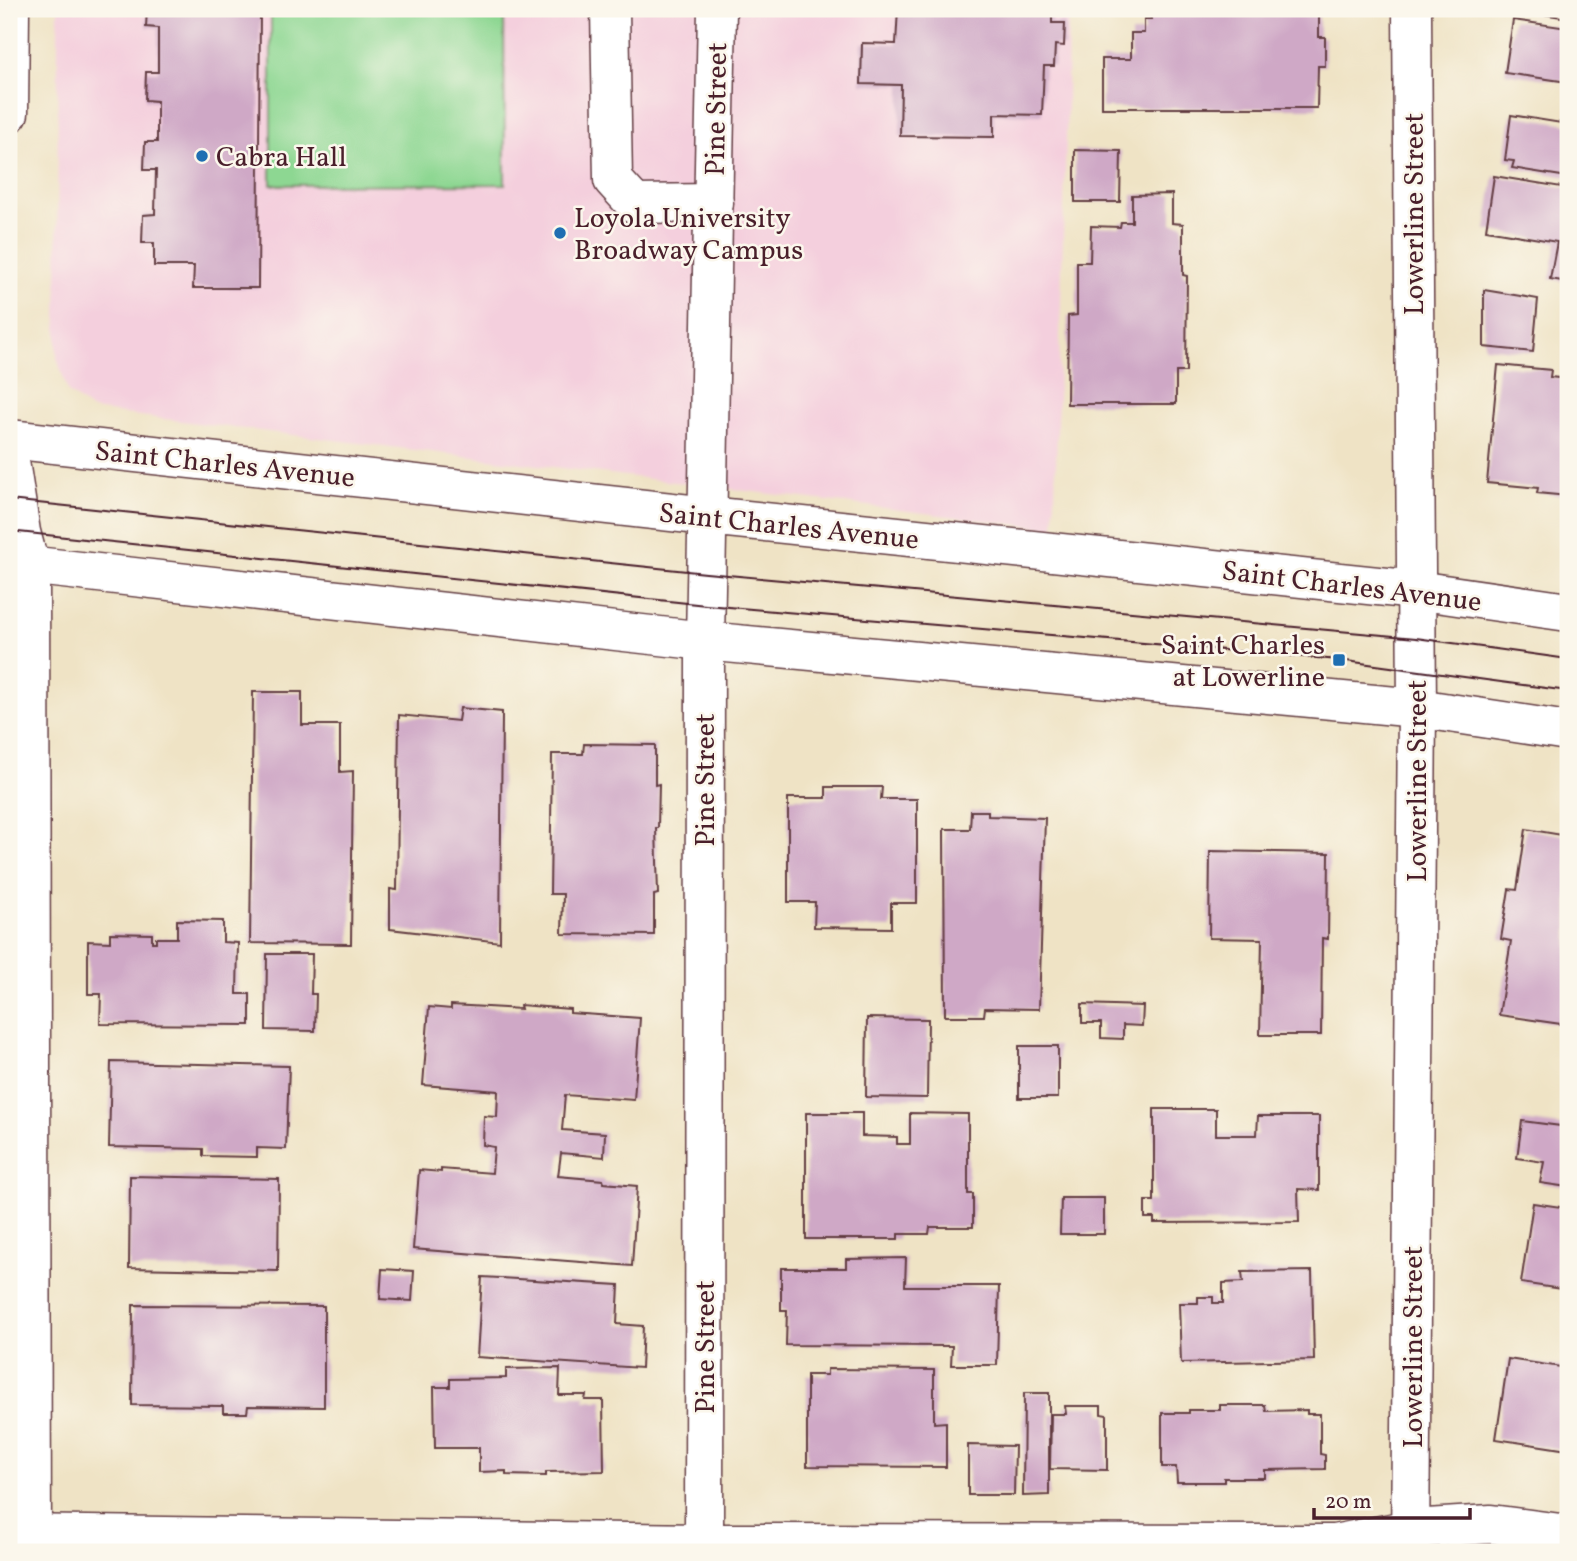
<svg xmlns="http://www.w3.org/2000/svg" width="1577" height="1561" font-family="Vollkorn,serif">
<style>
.built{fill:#f4cfdd}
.green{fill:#8dd792;stroke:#6c7b5e;stroke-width:2}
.building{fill:#cfa8c6}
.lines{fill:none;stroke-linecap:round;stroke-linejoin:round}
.minor-casing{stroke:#633c42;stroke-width:41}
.major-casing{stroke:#633c42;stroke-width:41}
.minor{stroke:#fff;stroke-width:38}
.major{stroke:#fff;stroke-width:38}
.tram{stroke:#4a1f2b;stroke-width:2}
.poi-dot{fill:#1f6fb2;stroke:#fbf7ec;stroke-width:2.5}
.labels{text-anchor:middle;stroke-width:5;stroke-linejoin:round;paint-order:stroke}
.street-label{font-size:28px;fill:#4a1f2b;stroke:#fbf7ec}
.poi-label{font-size:28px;fill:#4a1f2b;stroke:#fbf7ec;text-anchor:start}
</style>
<rect width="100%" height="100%" fill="#fbf7ec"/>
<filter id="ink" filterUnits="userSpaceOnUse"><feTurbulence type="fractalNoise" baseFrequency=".0143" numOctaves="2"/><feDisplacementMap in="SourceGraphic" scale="14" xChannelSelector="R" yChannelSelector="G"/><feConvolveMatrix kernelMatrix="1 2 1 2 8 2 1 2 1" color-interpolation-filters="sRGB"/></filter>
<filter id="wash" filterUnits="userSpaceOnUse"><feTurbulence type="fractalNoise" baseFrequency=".00686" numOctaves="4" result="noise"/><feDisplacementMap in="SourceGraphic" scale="28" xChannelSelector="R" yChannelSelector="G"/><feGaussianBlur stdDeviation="1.57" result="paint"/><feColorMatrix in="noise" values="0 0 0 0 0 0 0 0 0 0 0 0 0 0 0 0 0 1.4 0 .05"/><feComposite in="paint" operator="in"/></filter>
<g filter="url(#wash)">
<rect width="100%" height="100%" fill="#efe3c5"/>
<!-- built -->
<path class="built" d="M 58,9 L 1068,9 L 1067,107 L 1054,529 L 92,410 L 68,392 L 57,358 Z"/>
<!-- green -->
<path class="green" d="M 271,9 L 504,9 L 505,184 L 271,185 Z"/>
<g id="blocks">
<!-- building -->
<g class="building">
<path d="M 147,9 L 260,9 L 258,288 L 193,288 L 194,266 L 154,266 L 154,243 L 142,243 L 143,215 L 155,214 L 156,170 L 144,170 L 145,142 L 157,142 L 157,101 L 145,100 L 146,72 L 158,72 L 158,28 L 146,27 Z"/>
<path d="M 898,9 L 1052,9 L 1052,23 L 1065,23 L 1064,46 L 1055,45 L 1054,66 L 1044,66 L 1042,115 L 994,114 L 994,137 L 900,136 L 901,85 L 861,84 L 862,43 L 896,44 Z"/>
<path d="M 1150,9 L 1319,9 L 1319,37 L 1325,37 L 1325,66 L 1318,66 L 1317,108 L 1102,108 L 1102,59 L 1131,59 L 1131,33 L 1144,33 L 1144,19 L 1151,19 Z"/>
<path d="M 1517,9 L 1568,9 L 1568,18 L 1517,10 Z"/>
<path d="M 1513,20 L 1568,28 L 1568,82 L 1505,73 Z"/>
<path d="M 1511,115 L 1568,124 L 1568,177 L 1512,168 L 1514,161 L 1505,160 Z"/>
<path d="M 1075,150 L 1121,151 L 1120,202 L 1075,202 Z"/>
<path d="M 1494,176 L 1568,188 L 1568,282 L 1550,279 L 1557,242 L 1486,230 Z"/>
<path d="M 1172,194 L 1172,223 L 1183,224 L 1183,275 L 1187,276 L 1186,372 L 1176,372 L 1176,404 L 1067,404 L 1068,316 L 1077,315 L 1077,262 L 1090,262 L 1091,226 L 1120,227 L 1121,222 L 1132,222 L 1132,195 Z"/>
<path d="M 1484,290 L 1538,299 L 1533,352 L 1484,347 Z"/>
<path d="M 1498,365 L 1551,370 L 1550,377 L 1568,379 L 1568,496 L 1537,493 L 1538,488 L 1487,483 Z"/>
<path d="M 253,692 L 302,692 L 302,725 L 340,725 L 340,772 L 353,771 L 351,944 L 250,943 Z"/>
<path d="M 460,708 L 502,712 L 500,942 L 390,929 L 390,889 L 397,890 L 399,715 L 458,721 Z"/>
<path d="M 584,744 L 655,745 L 655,785 L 659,784 L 658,828 L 656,828 L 658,894 L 654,895 L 654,935 L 562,934 L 563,894 L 550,894 L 552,754 L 583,754 Z"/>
<path d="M 826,787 L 882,787 L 881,799 L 917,799 L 917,903 L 891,903 L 891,928 L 814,927 L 815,902 L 788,902 L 788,798 L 826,798 Z"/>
<path d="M 971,811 L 988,811 L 988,816 L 1045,818 L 1039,1009 L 985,1008 L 984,1016 L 945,1016 L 944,829 L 970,829 Z"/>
<path d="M 1526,829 L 1568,836 L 1568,1025 L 1499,1015 L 1511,941 L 1501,939 L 1509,889 L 1517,890 Z"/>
<path d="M 1210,851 L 1329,853 L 1328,939 L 1322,938 L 1321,1035 L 1260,1035 L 1262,939 L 1209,938 Z"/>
<path d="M 177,920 L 223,921 L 223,942 L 238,943 L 237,994 L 250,994 L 250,1025 L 100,1024 L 101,994 L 88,994 L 88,941 L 110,942 L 110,933 L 152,934 L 152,942 L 156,942 L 156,938 L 177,938 Z"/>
<path d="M 267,954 L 312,954 L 311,994 L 316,994 L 315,1031 L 266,1030 Z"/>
<path d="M 1082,1004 L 1143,1006 L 1142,1026 L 1123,1025 L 1123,1039 L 1101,1038 L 1101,1023 L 1082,1023 Z"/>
<path d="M 451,1005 L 521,1009 L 520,1005 L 570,1009 L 570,1013 L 640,1018 L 634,1100 L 565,1095 L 562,1130 L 605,1133 L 604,1157 L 561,1153 L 558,1176 L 603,1180 L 604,1183 L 637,1186 L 632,1266 L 413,1249 L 419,1170 L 441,1172 L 441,1169 L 492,1173 L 494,1147 L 483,1145 L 484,1116 L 497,1117 L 498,1091 L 423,1085 L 429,1007 L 451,1009 Z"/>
<path d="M 867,1018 L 928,1019 L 927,1098 L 866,1097 Z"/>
<rect x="1019" y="1046" width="39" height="52"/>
<path d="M 111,1062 L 289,1066 L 286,1149 L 257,1148 L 257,1157 L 203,1156 L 203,1149 L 109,1147 Z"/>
<path d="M 1154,1109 L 1216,1109 L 1216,1135 L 1257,1135 L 1258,1116 L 1319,1116 L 1319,1190 L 1298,1189 L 1299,1222 L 1154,1223 L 1154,1218 L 1145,1218 L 1145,1201 L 1154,1201 Z"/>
<path d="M 806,1113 L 862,1113 L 862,1136 L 897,1137 L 897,1144 L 910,1144 L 910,1113 L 968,1114 L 968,1194 L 973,1194 L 973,1227 L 930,1227 L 929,1234 L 898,1234 L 898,1239 L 806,1239 Z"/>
<path d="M 1522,1121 L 1568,1127 L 1568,1187 L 1540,1183 L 1544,1162 L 1517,1158 Z"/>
<path d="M 130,1176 L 279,1179 L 278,1271 L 129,1268 Z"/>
<path d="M 1061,1198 L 1104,1198 L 1104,1234 L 1060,1234 Z"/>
<path d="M 1533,1203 L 1568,1208 L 1568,1290 L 1521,1283 Z"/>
<path d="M 906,1258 L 905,1286 L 999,1286 L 997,1365 L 951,1365 L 952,1346 L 786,1345 L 787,1310 L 781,1310 L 781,1268 L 846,1268 L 846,1259 Z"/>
<path d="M 382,1269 L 414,1271 L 412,1301 L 380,1299 Z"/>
<path d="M 1312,1271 L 1314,1360 L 1181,1363 L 1179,1303 L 1198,1303 L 1198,1297 L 1213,1297 L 1213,1303 L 1223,1303 L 1223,1283 L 1243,1282 L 1242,1272 Z"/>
<path d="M 482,1277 L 619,1285 L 617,1324 L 643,1326 L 641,1368 L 477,1357 Z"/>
<path d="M 133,1305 L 324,1306 L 324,1407 L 248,1406 L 247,1413 L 223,1413 L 223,1406 L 132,1405 Z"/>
<path d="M 1508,1359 L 1568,1368 L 1568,1450 L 1496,1439 Z"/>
<path d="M 560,1368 L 559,1395 L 586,1395 L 585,1400 L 603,1400 L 604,1471 L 546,1472 L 546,1476 L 506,1475 L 506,1471 L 479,1472 L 479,1448 L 435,1448 L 434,1387 L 450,1387 L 450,1379 L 506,1378 L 506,1369 Z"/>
<path d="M 827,1369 L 934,1370 L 934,1423 L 946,1422 L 946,1467 L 807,1466 L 807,1375 L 827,1375 Z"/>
<path d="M 1024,1393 L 1049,1393 L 1049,1495 L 1023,1496 Z"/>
<path d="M 1220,1405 L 1265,1405 L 1266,1411 L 1307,1410 L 1307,1414 L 1320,1414 L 1320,1454 L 1325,1455 L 1325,1469 L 1265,1470 L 1265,1478 L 1224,1478 L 1224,1482 L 1177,1482 L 1176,1467 L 1162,1467 L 1162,1413 L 1189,1413 L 1189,1410 L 1220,1410 Z"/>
<path d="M 1065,1406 L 1101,1406 L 1101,1414 L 1107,1415 L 1107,1470 L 1050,1469 L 1051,1414 L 1066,1414 Z"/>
<path d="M 968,1445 L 1015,1446 L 1014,1495 L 968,1495 Z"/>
</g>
</g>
</g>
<g filter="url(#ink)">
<use href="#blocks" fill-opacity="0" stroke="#633c42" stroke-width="2"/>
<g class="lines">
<!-- minor casing -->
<g class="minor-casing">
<g id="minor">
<path d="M 610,9 L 613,180 L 635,204 L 714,203"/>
<path d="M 9,113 L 10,9"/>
<path d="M 9,455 L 21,532 L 30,566 L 32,1552"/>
<path d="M 9,1534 L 703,1543 L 1334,1544 L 1411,1529 L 1491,1524 L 1568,1534"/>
<path d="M 704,1552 L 705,641 L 717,9"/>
<path d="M 1410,1552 L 1417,708 L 1412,9"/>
</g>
</g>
<!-- major casing -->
<g class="major-casing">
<g id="major">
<path d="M 9,439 L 708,516 L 1416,590 L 1568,612"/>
<path d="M 9,563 L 705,641 L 1417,708 L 1568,731"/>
</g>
</g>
<!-- minor -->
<use href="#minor" class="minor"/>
<!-- major -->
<use href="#major" class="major"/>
<!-- tram -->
<g class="tram">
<path d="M 9,500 L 706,573 L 1416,638 L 1568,659"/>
<path d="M 9,531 L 706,605 L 1339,660 L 1568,691"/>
</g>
</g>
</g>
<!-- markers -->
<g class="poi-dot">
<circle cx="202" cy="156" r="7"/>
<circle cx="560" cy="233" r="7"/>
<rect x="1332" y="653" width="14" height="14" rx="3.5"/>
</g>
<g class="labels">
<!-- street labels -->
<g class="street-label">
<text transform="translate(715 109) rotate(-89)" y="10">Pine Street</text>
<text transform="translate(1413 214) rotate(-90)" y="10">Lowerline Street</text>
<text transform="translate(225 463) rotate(6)" y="10">Saint Charles Avenue</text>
<text transform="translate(789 525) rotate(6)" y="10">Saint Charles Avenue</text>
<text transform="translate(1352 585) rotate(7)" y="10">Saint Charles Avenue</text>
<text transform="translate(704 780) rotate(-90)" y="10">Pine Street</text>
<text transform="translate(1416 781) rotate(-90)" y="10">Lowerline Street</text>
<text transform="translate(704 1347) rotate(-90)" y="10">Pine Street</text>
<text transform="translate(1412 1347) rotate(-90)" y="10">Lowerline Street</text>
</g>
<!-- poi labels -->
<g class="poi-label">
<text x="216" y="166">Cabra Hall</text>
<text x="574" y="227">Loyola University<tspan x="574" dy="32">Broadway Campus</tspan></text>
<text x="1325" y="654" text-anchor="end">Saint Charles<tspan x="1325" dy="32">at Lowerline</tspan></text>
</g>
</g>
<!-- margin -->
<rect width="1577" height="1561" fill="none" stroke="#fbf7ec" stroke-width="35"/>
<!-- scale -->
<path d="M1314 1508v10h156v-10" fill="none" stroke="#4a1f2b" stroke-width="3.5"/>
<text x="1325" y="1508" font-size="21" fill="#4a1f2b" stroke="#fbf7ec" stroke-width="5" paint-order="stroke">20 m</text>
</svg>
